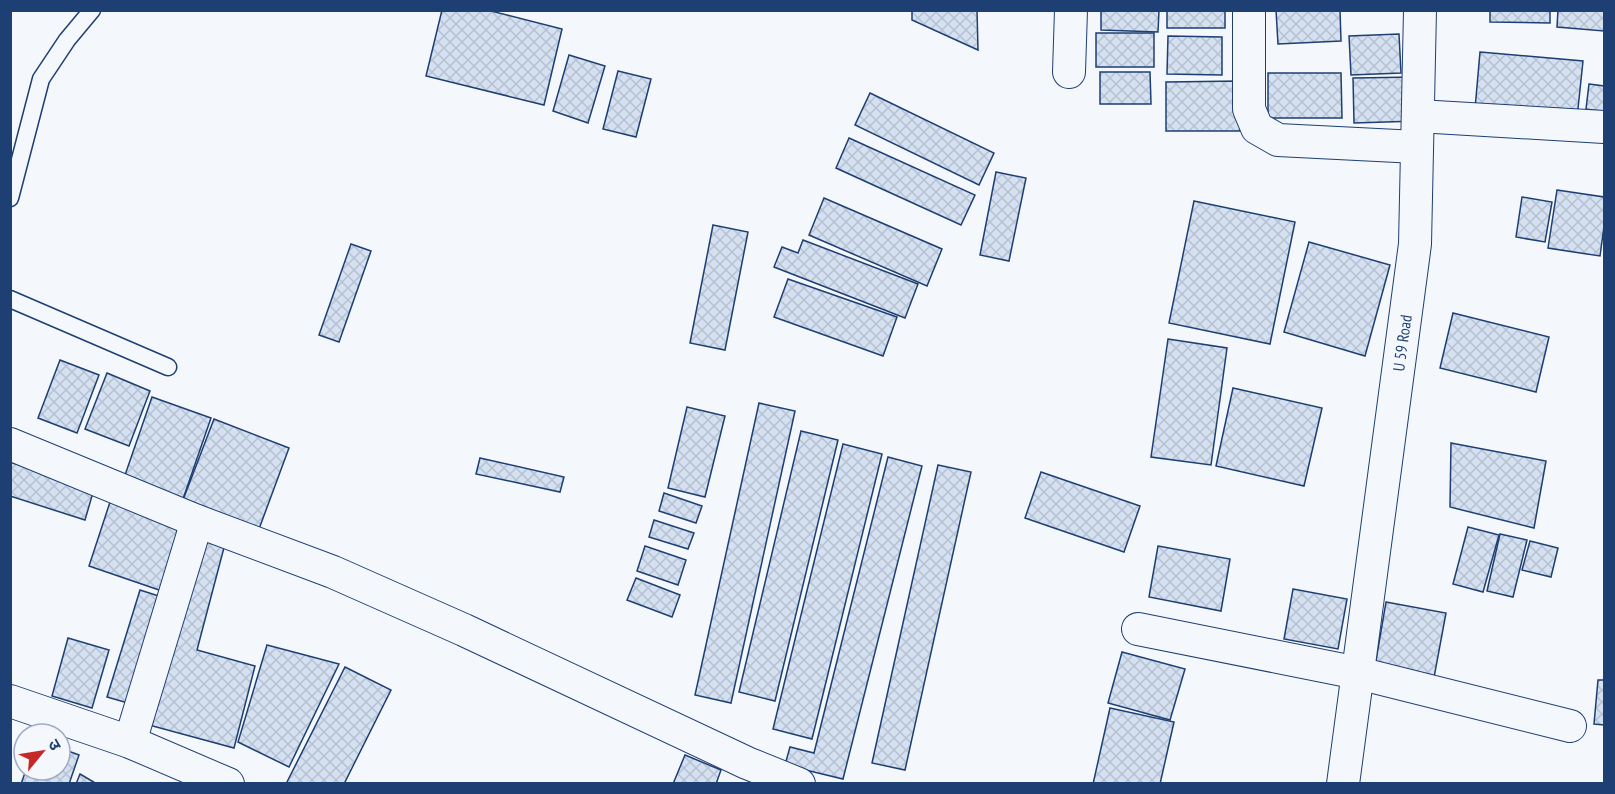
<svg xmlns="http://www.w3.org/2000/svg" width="1615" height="794" font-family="'PT Sans Narrow','Noto Sans Devanagari',sans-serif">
<defs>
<pattern id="building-cross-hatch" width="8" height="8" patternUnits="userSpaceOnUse" patternTransform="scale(1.5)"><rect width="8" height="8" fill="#d5e0f0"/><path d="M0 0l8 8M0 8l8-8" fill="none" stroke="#b6c1d1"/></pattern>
</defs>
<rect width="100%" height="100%" fill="#f4f7fb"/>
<g fill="url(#building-cross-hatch)" stroke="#1d3f73" stroke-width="1.5">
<polygon points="442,10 487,10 562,29 544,105 426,76"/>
<polygon points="912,10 977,10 978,50 912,20"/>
<polygon points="1101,10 1159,10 1158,32 1101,30"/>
<rect x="1167" y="10" width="58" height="18"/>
<polygon points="1276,10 1340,10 1341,41 1278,44"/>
<polygon points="1490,10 1550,10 1550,23 1490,22"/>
<polygon points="1558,10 1604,10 1604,31 1557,27"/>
<rect x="1096" y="33" width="58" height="34"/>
<polygon points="1399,34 1401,73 1351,75 1349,36"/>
<polygon points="1168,36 1222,37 1222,75 1167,74"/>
<polygon points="1480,52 1583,61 1577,118 1475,109"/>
<polygon points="569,55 605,66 588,123 553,111"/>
<polygon points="618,71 651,79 636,137 603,129"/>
<polygon points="1100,72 1150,72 1151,104 1100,104"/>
<polygon points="1268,73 1341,73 1342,118 1268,118"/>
<polygon points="1416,77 1417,121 1354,123 1353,78"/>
<polygon points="1240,81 1240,131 1166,131 1166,82"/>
<polygon points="1589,84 1604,86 1604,112 1586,109"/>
<polygon points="870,93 994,153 979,185 855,125"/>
<polygon points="849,138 975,195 961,225 836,168"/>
<polygon points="996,172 1026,178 1009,261 980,255"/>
<polygon points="1557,190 1604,197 1604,226 1600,256 1548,248"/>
<polygon points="1522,197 1552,202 1545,242 1516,237"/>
<polygon points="824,198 942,249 927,286 809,235"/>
<polygon points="1194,201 1295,222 1270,344 1169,323"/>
<polygon points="713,225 748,232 725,350 690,343"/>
<polygon points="803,240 918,284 905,318 774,267 782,247 798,253"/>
<polygon points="1309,242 1390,265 1365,356 1284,332"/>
<polygon points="351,244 371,251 339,342 319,335"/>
<polygon points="788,279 897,317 883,356 774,317"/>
<polygon points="1453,313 1549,337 1536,392 1440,368"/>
<polygon points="1168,339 1227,348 1211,465 1151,457"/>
<polygon points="60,360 99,375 77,433 38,418"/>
<polygon points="107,373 150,391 129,446 85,429"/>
<polygon points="1233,388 1322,408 1304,486 1216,466"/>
<polygon points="152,397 211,418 183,499 124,478"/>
<polygon points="759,403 795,411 731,703 695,695"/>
<polygon points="687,407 725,416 705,497 668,488"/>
<polygon points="214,419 289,448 259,529 183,500"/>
<polygon points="801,431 838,440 775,701 739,692"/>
<polygon points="1451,443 1546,461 1534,528 1450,507"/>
<polygon points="843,444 882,454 812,739 773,729"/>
<polygon points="888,457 922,466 843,779 785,765 790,747 814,753"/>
<polygon points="480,458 564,477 560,492 476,474"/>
<polygon points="10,462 94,489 85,520 10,496"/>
<polygon points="938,465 971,472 905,770 872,763"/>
<polygon points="1041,472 1140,506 1124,552 1025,518"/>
<polygon points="664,493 702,506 696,523 659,511"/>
<polygon points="112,496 186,522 162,591 89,566"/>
<polygon points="654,520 694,533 688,549 649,537"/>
<polygon points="1468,527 1499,535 1483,592 1453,584"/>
<polygon points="200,533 226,540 197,650 255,666 234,748 149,725"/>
<polygon points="1500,534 1527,540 1513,597 1487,591"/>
<polygon points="1530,541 1558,548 1551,577 1522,570"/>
<polygon points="645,546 686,560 678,585 637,571"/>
<polygon points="1158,546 1230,559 1221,611 1149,597"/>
<polygon points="636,578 680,595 672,617 627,600"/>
<polygon points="1293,589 1347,599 1338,649 1284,639"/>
<polygon points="140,590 168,599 135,705 107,697"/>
<polygon points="1386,602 1446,613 1433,683 1374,672"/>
<polygon points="68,638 109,650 92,708 52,696"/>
<polygon points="267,645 339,664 289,767 238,742"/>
<polygon points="1122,652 1185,669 1170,720 1108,703"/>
<polygon points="345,667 391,690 344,784 290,784 287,782"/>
<polygon points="1598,680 1604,680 1604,725 1594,724"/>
<polygon points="1110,708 1174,722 1160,784 1093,784"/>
<polygon points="60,748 79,755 69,784 21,784 26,770 60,770"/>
<polygon points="685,755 721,770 716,784 673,784"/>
<polygon points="80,774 97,784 76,784"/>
</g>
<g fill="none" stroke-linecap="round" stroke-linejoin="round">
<defs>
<g id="service">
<polyline points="10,198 41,79 67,40 92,10"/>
<polyline points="10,299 168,367"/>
</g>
<g id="minor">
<polyline points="1249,10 1249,109 1257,128 1278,140 1417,147"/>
<polyline points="1069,72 1071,10"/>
<polyline points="1418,116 1604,127"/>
<polyline points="10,444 197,521 333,572 464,630 747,763 799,784"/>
<polyline points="1138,629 1358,673 1570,726"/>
<polyline points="10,701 130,742 228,784"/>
<polyline points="130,742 197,521"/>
<polyline points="1343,784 1415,244 1420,10"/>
</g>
</defs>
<use href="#service" stroke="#1d3f73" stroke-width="19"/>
<use href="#minor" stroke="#1d3f73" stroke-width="34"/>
<use href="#service" stroke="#f4f7fb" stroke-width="16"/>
<use href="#minor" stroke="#f4f7fb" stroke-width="32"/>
</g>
<g text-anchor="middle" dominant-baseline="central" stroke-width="4.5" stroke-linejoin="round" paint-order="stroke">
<g font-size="16" fill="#1d3f73" stroke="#f4f7fb">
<text transform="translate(1402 343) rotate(-82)">U 59 Road</text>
</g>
</g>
<rect width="1615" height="794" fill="none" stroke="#1d3f73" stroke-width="24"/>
<g transform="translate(42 752) rotate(60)"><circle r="28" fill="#f4f7fb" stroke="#9eadc5" stroke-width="1.5"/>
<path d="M0-4.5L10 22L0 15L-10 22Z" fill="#c62828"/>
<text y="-9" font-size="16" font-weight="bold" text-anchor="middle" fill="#1d3f73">उ</text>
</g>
</svg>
